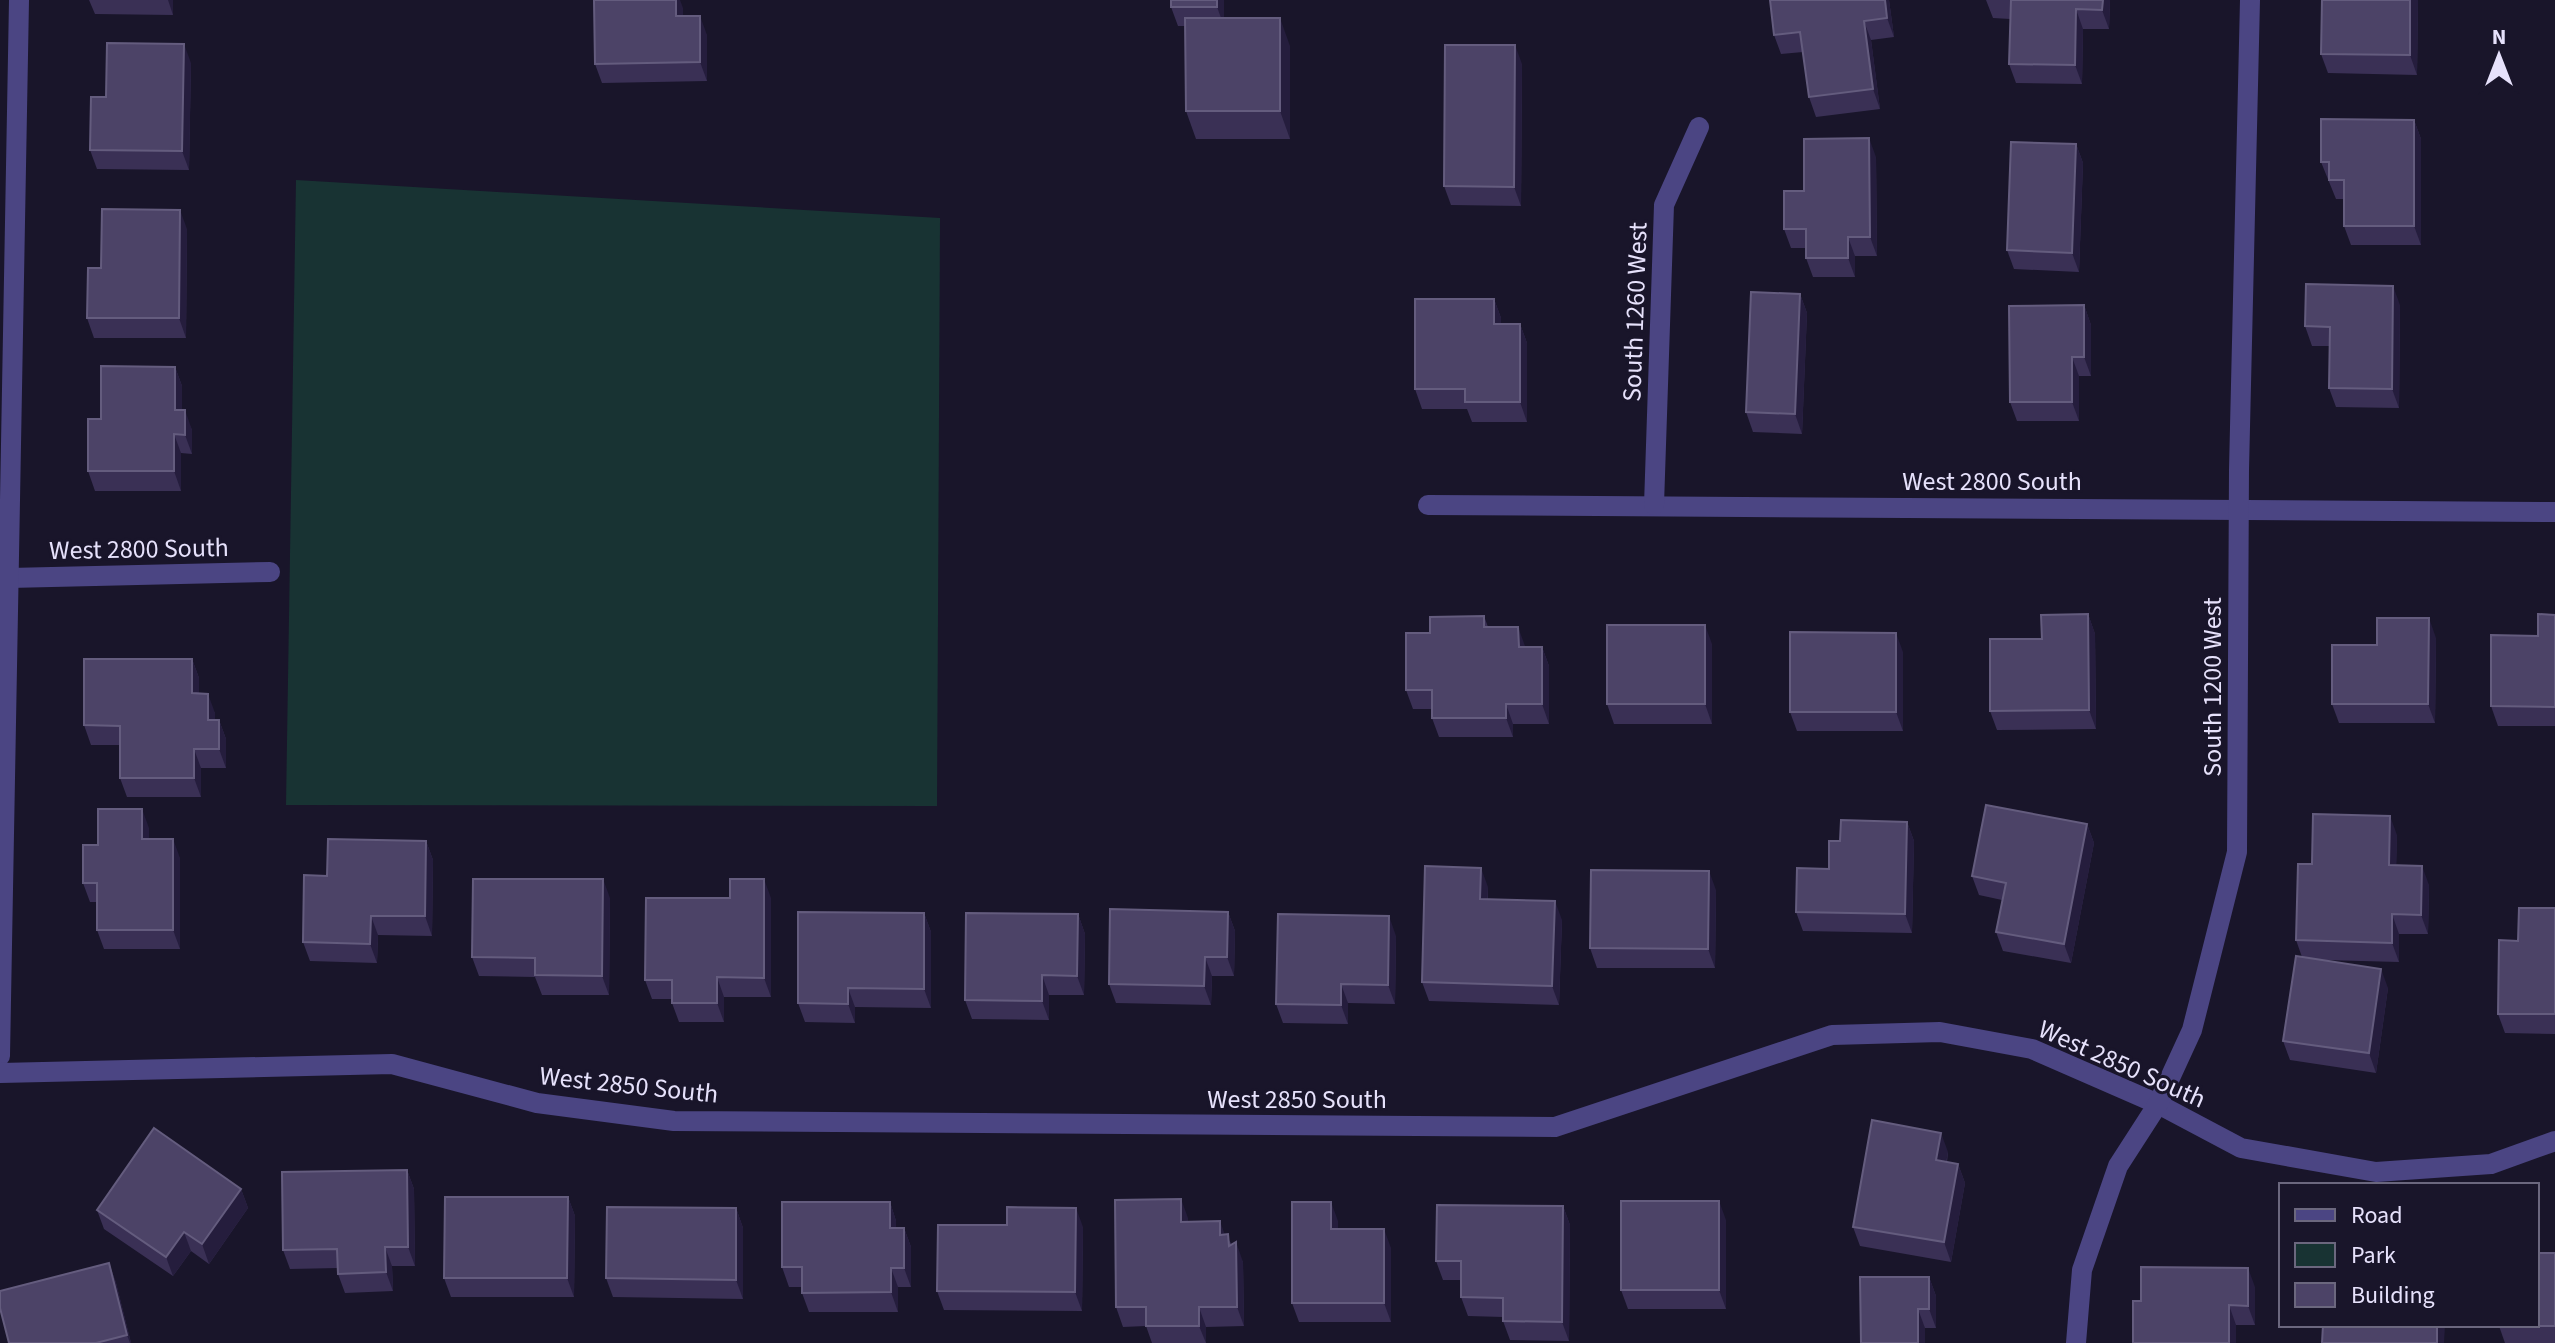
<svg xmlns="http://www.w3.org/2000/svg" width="2555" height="1343" font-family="'Source Sans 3',sans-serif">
<rect width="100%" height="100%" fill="#19152a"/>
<polygon fill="#183333" points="296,180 940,218 937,806 286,805"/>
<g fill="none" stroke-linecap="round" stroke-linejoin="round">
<g stroke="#4b4583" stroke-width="20">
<polyline points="1428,505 2555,512"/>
<polyline points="1654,505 1664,205 1699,127"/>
<polyline points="9,578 270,572"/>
<polyline points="0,1056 19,0"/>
<polyline points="0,1073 392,1064 537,1103 674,1121 1555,1127 1832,1035 1940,1032 2032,1049 2158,1104 2241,1148 2376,1172 2491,1164 2555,1141"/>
<polyline points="2076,1343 2082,1270 2118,1166 2158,1104 2192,1030 2237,852 2239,470 2250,0"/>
</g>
</g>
<g fill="#3a3055">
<polygon points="89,0 173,0 173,15 95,14"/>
<polygon points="1224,0 1224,18 1290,46 1290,139 1196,139 1186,111 1185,26 1178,26 1171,7"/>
<polygon points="1889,0 1894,37 1871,40 1880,109 1816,117 1809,97 1803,52 1781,54 1774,35"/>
<polygon points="1986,0 2110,0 2109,29 2083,29 2082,84 2016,83 2009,64 2010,19 1993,18"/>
<polygon points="2418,0 2417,75 2328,73 2321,54"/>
<polygon points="683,8 683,16 707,35 707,81 602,83 595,64"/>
<polygon points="191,63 189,170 97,169 90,150 106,97"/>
<polygon points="1522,64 1521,206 1451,205 1444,186"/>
<polygon points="2414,120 2421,139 2421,245 2351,245 2344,226 2344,199 2336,199 2321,162"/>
<polygon points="2076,144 2083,163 2079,272 2014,269 2007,250"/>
<polygon points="1876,157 1877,256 1855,256 1855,277 1813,277 1806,258 1806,248 1791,248 1784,229 1804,191"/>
<polygon points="187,229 186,338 94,338 87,318 101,268"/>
<polygon points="1800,294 1807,313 1802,434 1753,432 1746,412"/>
<polygon points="1494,299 1501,318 1501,324 1520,324 1527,343 1527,422 1472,422 1467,409 1422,409 1415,389"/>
<polygon points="2084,305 2091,325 2091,376 2079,376 2079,421 2017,421 2010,402"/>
<polygon points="2400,305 2399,408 2336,407 2329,388 2330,346 2312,346 2305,326"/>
<polygon points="175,367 182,386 182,410 192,430 192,454 181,453 181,491 95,491 88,471 101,419"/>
<polygon points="2088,614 2095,634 2096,729 1997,730 1990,711 2042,639"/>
<polygon points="2555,615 2555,726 2498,726 2491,706 2538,636"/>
<polygon points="1484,616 1488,627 1525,647 1542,647 1549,666 1549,724 1513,724 1513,737 1439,737 1432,718 1432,709 1413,709 1406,690 1430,633"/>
<polygon points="2436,638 2435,723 2339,723 2332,704 2377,645"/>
<polygon points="1712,644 1712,724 1614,724 1607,704"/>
<polygon points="1903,652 1903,731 1797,731 1790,712"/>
<polygon points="192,659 199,678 199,693 215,713 215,720 219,720 226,739 226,768 201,768 201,797 127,797 120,778 120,745 91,745 84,725"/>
<polygon points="1907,822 1914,841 1912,933 1803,931 1796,912 1829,869 1840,841"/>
<polygon points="2087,824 2094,843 2071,963 2003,951 1996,932 2002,900 1979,895 1972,876"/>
<polygon points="149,828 149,839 180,858 180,949 104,949 97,930 97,902 90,902 83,883 98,845"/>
<polygon points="2397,835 2396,865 2429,885 2428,934 2399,934 2399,962 2324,960 2388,988 2376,1073 2290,1060 2283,1041 2302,957 2296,940 2312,864"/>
<polygon points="426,841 433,860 432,936 378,935 377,963 310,961 303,942 327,876"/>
<polygon points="1488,887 1488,899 1562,920 1559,1005 1429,1001 1422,982"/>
<polygon points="1716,890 1715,968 1597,968 1590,948"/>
<polygon points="610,898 609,995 542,995 535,977 479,976 472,957"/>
<polygon points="771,898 771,997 724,997 724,1022 679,1022 672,1003 672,999 652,999 645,980"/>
<polygon points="2555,908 2555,1034 2505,1033 2498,1014 2518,941"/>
<polygon points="1228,912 1235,931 1234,976 1212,976 1211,1005 1116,1003 1109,984"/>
<polygon points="924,913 931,932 931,1008 855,1007 855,1023 805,1022 798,1003"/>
<polygon points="1078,914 1085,934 1084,995 1049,995 1049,1020 972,1019 965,1000"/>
<polygon points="1396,936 1395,1004 1348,1003 1348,1024 1283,1023 1276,1004"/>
<polygon points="1948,1152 1947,1162 1958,1164 1965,1183 1951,1262 1860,1246 1853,1227"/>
<polygon points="407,1170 414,1189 415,1266 392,1266 393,1291 345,1293 338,1274 338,1268 290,1269 283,1250"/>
<polygon points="241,1189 248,1208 209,1264 191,1251 173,1276 104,1229 97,1210"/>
<polygon points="568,1197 575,1216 574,1297 451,1297 444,1278"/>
<polygon points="890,1202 896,1221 896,1228 904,1228 911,1247 911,1287 898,1287 898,1312 809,1312 802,1293 802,1287 789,1287 782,1267"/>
<polygon points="1563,1206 1570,1225 1569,1341 1510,1340 1503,1321 1503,1317 1468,1316 1461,1297 1461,1280 1443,1280 1436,1261"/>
<polygon points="736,1208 743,1228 743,1299 613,1297 606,1278"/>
<polygon points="1188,1218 1188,1222 1225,1234 1243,1262 1244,1326 1206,1327 1206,1343 1152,1343 1146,1326 1123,1327 1116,1307"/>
<polygon points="1726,1220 1726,1309 1628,1309 1621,1290"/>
<polygon points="1338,1221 1338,1229 1391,1248 1391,1322 1299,1322 1292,1303"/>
<polygon points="1083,1227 1082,1311 944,1310 937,1291"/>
<polygon points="2555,1253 2555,1343 2505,1343 2499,1326"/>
<polygon points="109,1263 116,1283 131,1343 9,1343"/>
<polygon points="1929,1277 1936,1296 1936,1328 1925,1328 1925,1343 1861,1343"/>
<polygon points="2255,1287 2255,1325 2236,1325 2141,1301"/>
</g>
<g fill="#251d3d">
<polygon points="168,0 173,0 173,15"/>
<polygon points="676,0 680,0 683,8 683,35 676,16"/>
<polygon points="1217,0 1224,0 1224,26 1217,7"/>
<polygon points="1885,0 1889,0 1894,37 1887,18"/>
<polygon points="2103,0 2110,0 2109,29 2102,10"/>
<polygon points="2410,0 2418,0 2417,75 2410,55"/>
<polygon points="2076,9 2083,29 2082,84 2075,65"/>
<polygon points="700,16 707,35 707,81 700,62"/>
<polygon points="1280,18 1290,46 1290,139 1280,111"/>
<polygon points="1864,21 1871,40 1880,109 1873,89"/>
<polygon points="184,44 191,63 189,170 182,151"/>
<polygon points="1515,45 1522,64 1521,206 1514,187"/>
<polygon points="2414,120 2421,139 2421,245 2414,226"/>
<polygon points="1869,138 1876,157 1877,256 1870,237"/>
<polygon points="2076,144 2083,163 2079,272 2072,253"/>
<polygon points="180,210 187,229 186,338 179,318"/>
<polygon points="1848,237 1855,256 1855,277 1848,258"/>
<polygon points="2393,286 2400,305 2399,408 2392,389"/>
<polygon points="1800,294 1807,313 1802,434 1795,414"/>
<polygon points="1494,299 1501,318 1501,343 1494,324"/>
<polygon points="2084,305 2091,325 2091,376 2084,357"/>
<polygon points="1520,324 1527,343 1527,422 1520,402"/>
<polygon points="2072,357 2079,376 2079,421 2072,402"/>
<polygon points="175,367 182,386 182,430 175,410"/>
<polygon points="185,410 192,430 192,454 185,435"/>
<polygon points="174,434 181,453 181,491 174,471"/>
<polygon points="2088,614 2095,634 2096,729 2089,710"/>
<polygon points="2429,618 2436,638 2435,723 2428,704"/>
<polygon points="1705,625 1712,644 1712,724 1705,704"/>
<polygon points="1518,627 1525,646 1526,666 1519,647"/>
<polygon points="1896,633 1903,652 1903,731 1896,712"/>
<polygon points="1542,647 1549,666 1549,724 1542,704"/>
<polygon points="192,659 199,678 199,712 192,693"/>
<polygon points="208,694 215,713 215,739 208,720"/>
<polygon points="1506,704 1513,724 1513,737 1506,718"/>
<polygon points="219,720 226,739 226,768 219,749"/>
<polygon points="194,749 201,768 201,797 194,778"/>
<polygon points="142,809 149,828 149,858 142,839"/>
<polygon points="2390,816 2397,835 2396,884 2389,865"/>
<polygon points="1907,822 1914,841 1912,933 1905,914"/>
<polygon points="2087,824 2094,843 2071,963 2064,944"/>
<polygon points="173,839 180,858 180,949 173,930"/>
<polygon points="426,841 433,860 432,936 425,916"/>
<polygon points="2422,866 2429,885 2428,934 2421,915"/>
<polygon points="1481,868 1488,887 1487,918 1480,899"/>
<polygon points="1709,871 1716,890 1715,968 1708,949"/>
<polygon points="603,879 610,898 609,995 602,976"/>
<polygon points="764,879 771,898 771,997 764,978"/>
<polygon points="1555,901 1562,920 1559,1005 1552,986"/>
<polygon points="1228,912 1235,931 1234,976 1227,957"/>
<polygon points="924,913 931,932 931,1008 924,989"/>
<polygon points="1078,914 1085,934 1084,995 1077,976"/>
<polygon points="2392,914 2399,934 2399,962 2392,943"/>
<polygon points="371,916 378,935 377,963 370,944"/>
<polygon points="1389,916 1396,936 1395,1004 1388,985"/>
<polygon points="1205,957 1212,976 1211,1005 1204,986"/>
<polygon points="2381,969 2388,988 2376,1073 2369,1053"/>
<polygon points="1042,975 1049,995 1049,1020 1042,1001"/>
<polygon points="717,977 724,997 724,1022 717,1003"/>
<polygon points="1341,984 1348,1003 1348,1024 1341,1005"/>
<polygon points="848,988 855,1007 855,1023 848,1004"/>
<polygon points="1941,1133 1948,1152 1943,1180 1936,1160"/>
<polygon points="1958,1164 1965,1183 1951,1262 1944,1242"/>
<polygon points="407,1170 414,1189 415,1266 408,1247"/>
<polygon points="241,1189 248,1208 209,1264 202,1244"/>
<polygon points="568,1197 575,1216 574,1297 567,1278"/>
<polygon points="1181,1199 1188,1218 1188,1241 1181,1222"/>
<polygon points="1719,1201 1726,1220 1726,1309 1719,1290"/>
<polygon points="890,1202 896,1221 896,1247 890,1228"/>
<polygon points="1331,1202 1338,1221 1338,1248 1331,1229"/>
<polygon points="1563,1206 1570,1225 1569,1341 1562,1322"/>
<polygon points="736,1208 743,1228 743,1299 736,1280"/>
<polygon points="1076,1208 1083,1227 1082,1311 1075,1292"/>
<polygon points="1220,1221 1227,1241 1220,1235"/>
<polygon points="904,1228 911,1247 911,1287 904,1268"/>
<polygon points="1384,1229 1391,1248 1391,1322 1384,1303"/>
<polygon points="184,1232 191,1251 173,1276 166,1257"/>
<polygon points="1236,1242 1243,1262 1244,1326 1237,1307"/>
<polygon points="385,1247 392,1266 393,1291 386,1272"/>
<polygon points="109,1263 116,1283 131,1343 130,1343 127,1335"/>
<polygon points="891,1268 898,1287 898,1312 891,1292"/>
<polygon points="2248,1268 2255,1287 2255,1325 2248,1306"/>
<polygon points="1929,1277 1936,1296 1936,1328 1929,1309"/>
<polygon points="2229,1305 2236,1325 2236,1343 2229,1343"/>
<polygon points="1199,1307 1206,1327 1206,1343 1199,1326"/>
<polygon points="1918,1309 1925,1328 1925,1343 1918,1343"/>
<polygon points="2437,1325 2445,1325 2444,1343 2437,1343"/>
</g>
<g fill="#4c4367" stroke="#645c7e" stroke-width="2">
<polygon points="594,0 676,0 676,16 700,16 700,62 595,64"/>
<rect x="1171" y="0" width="46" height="7"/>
<polygon points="1770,0 1885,0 1887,18 1864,21 1873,89 1809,97 1800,32 1774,35"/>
<polygon points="2011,0 2103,0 2102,10 2076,9 2075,65 2009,64"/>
<polygon points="2322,0 2410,0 2410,55 2321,54"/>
<polygon points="1185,18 1280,18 1280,111 1186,111"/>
<polygon points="107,43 184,44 182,151 90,150 91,97 106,97"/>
<polygon points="1445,45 1515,45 1514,187 1444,186"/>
<polygon points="2321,119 2414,120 2414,226 2344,226 2344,180 2329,180 2329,162 2321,162"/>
<polygon points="1869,138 1870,237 1848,237 1848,258 1806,258 1806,229 1784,229 1784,191 1804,191 1804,139"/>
<polygon points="2011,142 2076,144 2072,253 2007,250"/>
<polygon points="102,209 180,210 179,318 87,318 88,268 101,268"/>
<polygon points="2306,284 2393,286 2392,389 2329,388 2330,327 2305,326"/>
<polygon points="1751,292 1800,294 1795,414 1746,412"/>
<polygon points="1415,299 1494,299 1494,324 1520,324 1520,402 1465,402 1465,389 1415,389"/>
<polygon points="2084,305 2084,357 2072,357 2072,402 2010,402 2009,306"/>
<polygon points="101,366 175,367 175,410 185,410 185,435 174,434 174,471 88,471 88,419 101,419"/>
<polygon points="2088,614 2089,710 1990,711 1990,639 2042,639 2041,615"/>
<polygon points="2538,614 2555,615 2555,707 2491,706 2491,635 2538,636"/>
<polygon points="1484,616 1484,627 1518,627 1519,647 1542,647 1542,704 1506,704 1506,718 1432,718 1432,690 1406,690 1406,633 1430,633 1430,617"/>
<polygon points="2377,618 2429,618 2428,704 2332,704 2332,645 2377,645"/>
<rect x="1607" y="625" width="98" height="79"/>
<polygon points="1790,632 1896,633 1896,712 1790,712"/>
<polygon points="84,659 192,659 192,693 208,694 208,720 219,720 219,749 194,749 194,778 120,778 120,726 84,725"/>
<polygon points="1986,805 2087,824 2064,944 1996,932 2006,883 1972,876"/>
<polygon points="98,809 142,809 142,839 173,839 173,930 97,930 97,883 83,883 83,845 98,845"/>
<polygon points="2313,814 2390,816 2389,865 2422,866 2421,915 2392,914 2392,943 2296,940 2298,864 2312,864"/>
<polygon points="1841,820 1907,822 1905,914 1796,912 1797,868 1829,869 1829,841 1840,841"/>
<polygon points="328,839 426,841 425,916 371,916 370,944 303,942 304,875 327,876"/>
<polygon points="1425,866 1481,868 1480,899 1555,901 1552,986 1422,982"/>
<polygon points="1591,870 1709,871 1708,949 1590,948"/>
<polygon points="473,879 603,879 602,976 535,975 535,958 472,957"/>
<polygon points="730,879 764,879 764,978 717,977 717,1003 672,1003 672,980 645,980 646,898 730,898"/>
<polygon points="2519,908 2555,908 2555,1014 2498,1014 2499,940 2518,941"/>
<polygon points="1110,909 1228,912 1227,957 1205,957 1204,986 1109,984"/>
<polygon points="798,912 924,913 924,989 848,988 848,1004 798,1003"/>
<polygon points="966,913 1078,914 1077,976 1042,975 1042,1001 965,1000"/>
<polygon points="1278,914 1389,916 1388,985 1341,984 1341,1005 1276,1004"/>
<polygon points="2296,956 2381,969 2369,1053 2283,1041"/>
<polygon points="1872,1120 1941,1133 1936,1160 1958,1164 1944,1242 1853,1227"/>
<polygon points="154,1128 241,1189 202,1244 184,1232 166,1257 97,1210"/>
<polygon points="407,1170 408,1247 385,1247 386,1272 338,1274 337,1249 283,1250 282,1172"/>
<polygon points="445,1197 568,1197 567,1278 444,1278"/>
<polygon points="1181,1199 1181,1222 1220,1221 1220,1235 1228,1234 1229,1246 1236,1242 1237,1307 1199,1307 1199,1326 1146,1326 1146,1307 1116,1307 1115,1200"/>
<rect x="1621" y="1201" width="98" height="89"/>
<polygon points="782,1202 890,1202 890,1228 904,1228 904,1268 891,1268 891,1292 802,1293 802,1267 782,1267"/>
<polygon points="1292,1202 1331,1202 1331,1229 1384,1229 1384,1303 1292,1303"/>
<polygon points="1437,1205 1563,1206 1562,1322 1503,1321 1503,1298 1461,1297 1461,1261 1436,1261"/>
<polygon points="607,1207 736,1208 736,1280 606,1278"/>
<polygon points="1007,1207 1076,1208 1075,1292 937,1291 938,1225 1007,1225"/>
<polygon points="2537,1253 2555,1253 2555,1326 2499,1326 2499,1325 2537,1325"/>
<polygon points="109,1263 127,1335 96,1343 9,1343 0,1308 0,1291"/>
<polygon points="2141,1267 2248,1268 2248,1306 2229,1305 2229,1343 2133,1343 2133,1301 2141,1301"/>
<polygon points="1860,1277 1929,1277 1929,1309 1918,1309 1918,1343 1861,1343"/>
<polygon points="2323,1325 2437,1325 2437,1343 2322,1343"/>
</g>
<g text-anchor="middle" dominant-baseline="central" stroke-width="6" stroke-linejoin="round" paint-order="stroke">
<g font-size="26" fill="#e6e1fb" stroke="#19152a">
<text transform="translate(1635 312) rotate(-88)">South 1260 West</text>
<text x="1992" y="481">West 2800 South</text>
<text transform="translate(139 549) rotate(-1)">West 2800 South</text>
<text transform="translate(2212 687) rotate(-90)">South 1200 West</text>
<text transform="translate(2122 1064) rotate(24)">West 2850 South</text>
<text transform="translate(629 1085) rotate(6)">West 2850 South</text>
<text x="1297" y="1099">West 2850 South</text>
</g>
</g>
<rect x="2279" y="1183" width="260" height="144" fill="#19152a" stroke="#6b677e" stroke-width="2"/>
<rect x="2295" y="1209" width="40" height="12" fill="#4b4583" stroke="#6b677e" stroke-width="2"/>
<text x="2351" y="1223" font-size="24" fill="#e6e1fb">Road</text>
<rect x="2295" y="1243" width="40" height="24" fill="#183333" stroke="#6b677e" stroke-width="2"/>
<text x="2351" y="1263" font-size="24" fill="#e6e1fb">Park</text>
<rect x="2295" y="1283" width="40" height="24" fill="#4c4367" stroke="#6b677e" stroke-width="2"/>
<text x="2351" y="1303" font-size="24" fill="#e6e1fb">Building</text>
<g transform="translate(2499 56)" stroke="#19152a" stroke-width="6" paint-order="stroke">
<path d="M0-6L14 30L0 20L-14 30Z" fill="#e6e1fb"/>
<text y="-12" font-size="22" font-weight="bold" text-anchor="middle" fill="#e6e1fb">N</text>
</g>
</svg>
